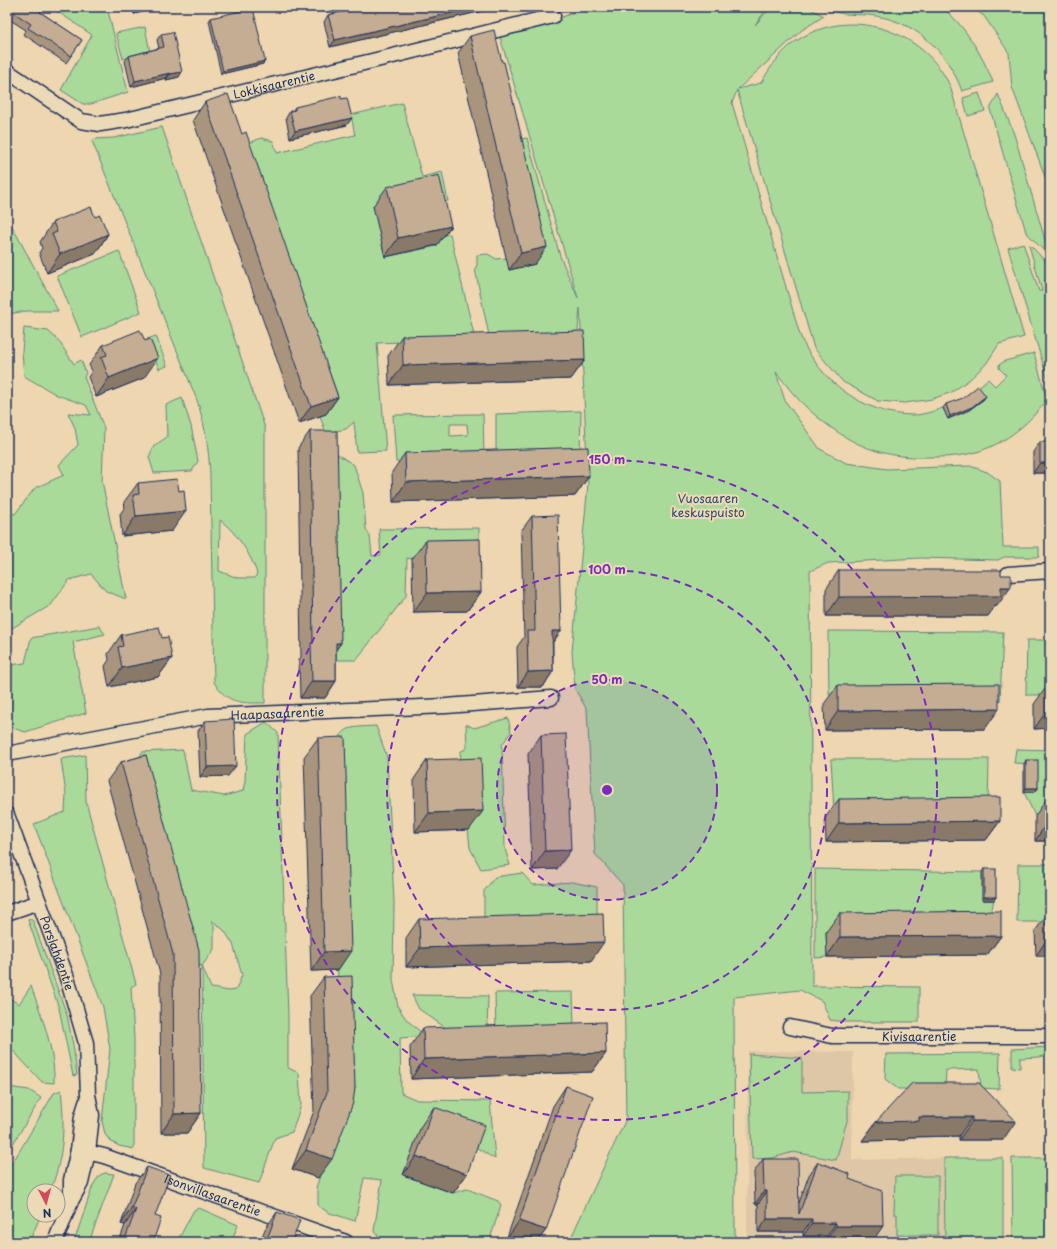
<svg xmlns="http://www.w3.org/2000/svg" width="1057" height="1249" font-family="'Playpen Sans',sans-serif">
<rect width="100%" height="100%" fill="#edd6b0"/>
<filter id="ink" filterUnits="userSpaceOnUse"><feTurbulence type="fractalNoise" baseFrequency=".025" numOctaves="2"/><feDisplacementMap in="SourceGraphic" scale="8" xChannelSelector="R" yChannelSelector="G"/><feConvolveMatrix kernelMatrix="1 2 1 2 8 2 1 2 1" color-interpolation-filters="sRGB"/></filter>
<g filter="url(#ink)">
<polygon fill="#ddc7a6" points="748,1051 853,1052 852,1160 944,1158 945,1242 747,1241"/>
<g fill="#aada9a" stroke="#62847c" fill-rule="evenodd">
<polygon points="51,7 107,7 128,92 91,104 83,104 61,90 92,35"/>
<path d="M588 7H768L755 25 771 7H807L824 16 802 30 738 89 761 83C771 66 783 48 801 38 854 6 925 32 950 86L1024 337 999 344 986 364 970 379 952 392 932 399 905 403 878 401 843 382 814 348 737 90 732 103 800 335C818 380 864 415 913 415 923 415 934 411 943 408L948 419 976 389 988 379 995 386 1006 375 999 368V365L1005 361 1034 353 1047 400C1028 425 1000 448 968 454 955 457 942 457 929 457 899 458 873 453 847 438 827 426 806 409 791 391 786 385 781 378 776 372L785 401 820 449 846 463 887 469 970 466 987 472 1000 481 1003 547H1039V557H1004L998 560 920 558 828 563 810 571 812 986 919 987V1022H845L830 1020 822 1001 800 990 734 997 735 1242H569L626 1119 623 885 595 854 587 710 575 689 572 652 588 484 580 308 577 339 490 340 475 269 477 265V255L488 254 496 259 507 258 510 270 507 141 527 138 560 256 578 298 500 37 526 31Z"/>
<path d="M824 7H942C966 27 981 53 993 82L962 91C947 50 914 19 868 15 853 14 838 16 824 7Z"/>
<polygon points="971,7 1050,7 1050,190 1012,87 1009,53 984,16"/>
<polygon points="145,27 150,52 123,59 116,33"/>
<polygon points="979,93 985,111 968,116 963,98"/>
<polygon points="998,94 1014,134 1050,257 1026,232 990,109"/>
<polygon points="402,103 422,177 442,172 448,201 428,205 373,206 385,257 437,246 435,236 450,234 475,339 377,343 386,451 357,452 354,422 346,429 326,433 320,416 326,414 234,150 261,138 273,141 277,153 355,135 351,115"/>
<path d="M162 127 265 428V703C241 703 227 704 214 682L210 475C209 449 205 425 197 400L92 141 95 139 114 138ZM220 520C237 533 250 553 257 573L255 578H238L219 571Z"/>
<polygon points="7,217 58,311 27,311 7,314"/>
<polygon points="1023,243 1039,291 1042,291 1029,245 1030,245 1050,266 1049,384 1008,248"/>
<polygon points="119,251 141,312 82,337 57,276"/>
<polygon points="24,328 48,331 58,340 74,364 81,360 86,373 84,377 104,428 102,481 126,599 106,591 91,574 69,580 51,605 7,631 7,513 15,514 35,488 64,475 59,465 78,445 75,428 68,413 91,415 86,405 57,395 24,376 22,352"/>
<polygon points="156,336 167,366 159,369 147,339"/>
<polygon points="182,398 191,426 198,461 192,471 154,473 149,457 154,446 167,437 166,405"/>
<polygon points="581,411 580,454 496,455 496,414"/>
<path d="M483 414 484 457 396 462 393 415ZM467 424 468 435 450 436V424Z"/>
<polygon points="337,454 354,465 363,493 366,529 370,536 372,556 381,555 379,529 479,528 479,570 407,558 406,596 356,660 329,660"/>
<polygon points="99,626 105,634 73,642 86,713 25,732 7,726 7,668 11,665 25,663 31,638"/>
<polygon points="828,631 1003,632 1000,701 829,695"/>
<polygon points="1027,640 1050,640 1050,695 1026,695"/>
<polygon points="508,718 511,732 502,745 505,849 510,865 481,869 470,848 460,752 467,748 466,724 474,728"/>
<path d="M266 722 278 733 288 1016V1068L299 1073 301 1105 292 1132 275 1138 259 1183 204 1168 202 966 190 962 134 770 142 752 183 750 191 790 224 796 243 791 245 781 247 734ZM211 920 224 930 233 944 242 975 236 990 229 991 211 988 202 966 214 949V926Z"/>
<path d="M376 726 387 757 394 902 393 980 398 1007 406 1019 425 1036 400 1038 401 1093 417 1100 490 1101 495 1159 471 1144 453 1193 467 1189 498 1201 501 1205 489 1242H393L380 1238 374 1231 382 1180 364 1178 355 1221 330 1213 318 1206V1190L316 1188 342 1108 331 756C344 725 344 728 376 726Z"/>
<polygon points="1016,749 1050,750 1050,816 1035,816 1024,792 1035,792 1035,764 1014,763"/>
<polygon points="85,755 86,802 136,984 131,987 134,1038 134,1149 119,1146 110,1141 105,1134 102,1121 110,1049 103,1007 34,824 65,812 66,794 61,759"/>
<polygon points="831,759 989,759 988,809 834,811"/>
<polygon points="1018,864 1050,864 1050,922 1017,922"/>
<polygon points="815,869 982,872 994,900 987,930 826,932 827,957 815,958"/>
<polygon points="522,873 533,885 572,882 597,887 597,922 484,924 484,891 495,877"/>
<polygon points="30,919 33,921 67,1015 74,1050 77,1075 73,1076 59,1008 28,920"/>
<path d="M31 986C42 1017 55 1050 54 1083L42 1082 7 1044V997L19 1004Z"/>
<polygon points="573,992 574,1029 496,1031 495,993"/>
<polygon points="412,995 488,996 487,1032 453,1033 419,1009"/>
<polygon points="1050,1047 1050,1054 1039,1057 1020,1058 1020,1068 1012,1067 1012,1049"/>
<polygon points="1000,1053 999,1089 981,1088 979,1069 946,1070 945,1089 898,1089 885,1079 886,1054"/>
<polygon points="749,1054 802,1058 802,1092 848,1091 848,1117 836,1160 793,1152 773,1158 752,1159"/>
<polygon points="7,1087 29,1090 41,1098 11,1147 7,1145"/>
<path d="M61 1090C65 1126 64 1157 50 1191H34V1215H41L29 1242H7V1172L54 1093Z"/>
<polygon points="944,1158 1003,1158 1003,1241 945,1242"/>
<polygon points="1012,1158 1050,1158 1050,1242 1013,1242"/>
<polygon points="105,1173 114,1174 89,1242 74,1242 93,1185 100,1175"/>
<polygon points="895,1176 938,1176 938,1235 897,1235 897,1214 894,1214"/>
<polygon points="199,1208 238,1225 231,1242 177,1242 194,1210"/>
</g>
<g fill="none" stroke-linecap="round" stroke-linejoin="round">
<defs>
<g id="minor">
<path id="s1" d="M7 71 81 121 100 124 126 120 397 55 553 16"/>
<polyline points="1008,574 1050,571"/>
<path id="s2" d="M7 754 208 716 446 706 551 698"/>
<path id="s3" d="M7 815 67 978 86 1043 88 1095 92 1115 88 1152 81 1183 71 1201 55 1242"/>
<polyline points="7,913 39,902"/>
<path id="s4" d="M790 1027 832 1036H1050"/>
<path id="s5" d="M78 1150 104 1156 346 1242"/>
<polyline points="71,1200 71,1180 78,1150 82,1116 86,1103"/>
</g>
</defs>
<use href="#minor" stroke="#1b2f5e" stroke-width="17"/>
<use href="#minor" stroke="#ecdab7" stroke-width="14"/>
</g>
<g fill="#a9957e" stroke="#1b2f5e">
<polygon points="7,7 40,12 82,40 66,63 23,34 26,30 7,18"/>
<polygon points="132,7 163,7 134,14"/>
<polygon points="362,7 499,7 330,47 324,22 328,15"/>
<polygon points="211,18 265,61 263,64 221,74 209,21"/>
<polygon points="161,34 179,77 166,80 166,78 131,87 125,61 129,56 159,48 157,40"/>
<polygon points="470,36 535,264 509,270 458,53"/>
<polygon points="205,102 242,134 338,397 326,414 299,423 193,120"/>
<polygon points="295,107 347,125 290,138 286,118 290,111 292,111"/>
<polygon points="387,187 451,226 437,245 385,257 373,206"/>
<polygon points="95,217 108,234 95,254 47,273 39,253 42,248 40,242 53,222"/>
<polygon points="402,336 585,360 571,379 389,385 388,356"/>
<polygon points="103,345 144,378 96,397 88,377 92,371 89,365"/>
<polygon points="984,399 969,410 948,419 943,408 946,404"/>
<polygon points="310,431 341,643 336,649 336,681 325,698 300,698 299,660 301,657 298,448"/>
<polygon points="1040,442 1050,473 1033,473 1033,452"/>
<polygon points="405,453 589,476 575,496 393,502 392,472"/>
<polygon points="138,483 179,491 172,531 122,536 120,514 125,507 124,502"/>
<polygon points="532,516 561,631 553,642 553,671 543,687 518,687 517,647 524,637 521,531"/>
<polygon points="426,540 481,592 467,611 413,612 412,559"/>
<polygon points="839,570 997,606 995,606 988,616 826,616 826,589"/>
<polygon points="121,635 162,638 172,658 158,677 109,687 105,666 109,660 108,654"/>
<polygon points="838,685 985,729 825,730 824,704"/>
<polygon points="1048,685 1050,728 1034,729 1034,704"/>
<polygon points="205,721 228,776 200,777 198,731"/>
<polygon points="541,735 557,869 532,870 528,754"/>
<polygon points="318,738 338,970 311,971 304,757"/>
<polygon points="146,755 201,1113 187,1133 161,1133 160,974 107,781 121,762"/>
<polygon points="427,760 469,830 415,832 414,779"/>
<polygon points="1026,760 1038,788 1035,792 1024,792 1024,764"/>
<polygon points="1048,797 1050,797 1050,841 1035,841 1035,816"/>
<polygon points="839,799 1000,821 986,840 826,842 825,818"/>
<polygon points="984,869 996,897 994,900 982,900 982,872"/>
<polygon points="1049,912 1050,956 1036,956 1035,931"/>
<polygon points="840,913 1001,936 987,955 827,957 826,932"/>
<polygon points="419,919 591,961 406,967 406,938"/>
<polygon points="324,977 355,1088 318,1178 292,1169 314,1111 310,996"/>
<polygon points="423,1028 606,1053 592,1072 411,1079 410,1047"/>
<polygon points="979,1083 1003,1140 959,1140 959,1136 908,1137 906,1140 862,1141 876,1122"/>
<polygon points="566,1086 546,1230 537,1242 510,1242 506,1240 553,1106"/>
<polygon points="434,1107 467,1174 453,1193 403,1175 421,1126"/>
<polygon points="763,1159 799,1203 809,1175 818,1162 849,1179 874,1239 827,1239 827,1236 803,1236 803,1232 758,1232 758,1204 755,1204 754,1172"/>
<polygon points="147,1167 155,1216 153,1242 119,1242 125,1225 121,1224 135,1183"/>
<polygon points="277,1212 292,1242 260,1242 265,1229"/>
</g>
<g fill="#897967" stroke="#1b2f5e">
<polygon points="141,7 163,7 134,14 138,8"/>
<polygon points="476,7 499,7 330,47 335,40"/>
<polygon points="265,61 263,64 221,74 223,71"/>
<polygon points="182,72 179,77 166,80 170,74"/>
<polygon points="170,73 166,78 131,87 135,81"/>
<polygon points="352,118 347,125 290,138 295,131"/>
<polygon points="451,226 437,245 385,257 398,238"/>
<polygon points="108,234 95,254 47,273 60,254"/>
<polygon points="547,247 535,264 509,270 521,253"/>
<polygon points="158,358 144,378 96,397 109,378"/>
<polygon points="585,360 571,379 389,385 403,365"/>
<polygon points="986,396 984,399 969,410 948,419 950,416"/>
<polygon points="338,397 326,414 299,423 311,406"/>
<polygon points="1040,463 1050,463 1050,473 1033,473"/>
<polygon points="589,476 575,496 393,502 406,482"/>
<polygon points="186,511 172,531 122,536 136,516"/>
<polygon points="1001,587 1011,587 997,606 995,606 988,616 826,616 839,597"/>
<polygon points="481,592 467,611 413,612 427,593"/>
<polygon points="552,631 561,631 550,646"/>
<polygon points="336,643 341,643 329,660"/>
<polygon points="172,658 158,677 109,687 122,668"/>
<polygon points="553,671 543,687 518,687 528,672"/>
<polygon points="312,681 336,681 325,698 300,698"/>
<polygon points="999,709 985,729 825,730 838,711"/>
<polygon points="1048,709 1050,709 1050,728 1034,729"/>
<polygon points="236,766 228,776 200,777 207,767"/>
<polygon points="1026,788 1038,788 1035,792 1024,792"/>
<polygon points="483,811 469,830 415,832 429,813"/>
<polygon points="1000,821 986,840 826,842 839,823"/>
<polygon points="1048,821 1050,821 1050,841 1035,841"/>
<polygon points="571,850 557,869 532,870 545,851"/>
<polygon points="984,897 996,897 994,900 982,900"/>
<polygon points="1001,936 987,955 827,957 840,937"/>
<polygon points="1049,936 1050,936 1050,956 1036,956"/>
<polygon points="604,942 591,961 406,967 420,948"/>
<polygon points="351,951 338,970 311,971 324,952"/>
<polygon points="606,1053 592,1072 411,1079 424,1059"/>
<polygon points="201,1113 187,1133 161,1133 174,1114"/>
<polygon points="919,1117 972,1117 959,1136 908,1137 906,1140 862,1141 876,1122"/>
<polygon points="972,1121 1016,1121 1003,1140 959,1140"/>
<polygon points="306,1150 332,1159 318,1178 292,1169"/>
<polygon points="416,1156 467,1174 453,1193 403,1175"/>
<polygon points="764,1191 767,1191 758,1204 755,1204"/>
<polygon points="132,1207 136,1209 125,1225 121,1224"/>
<polygon points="767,1219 812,1219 803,1232 758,1232"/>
<polygon points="519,1221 546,1230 537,1242 510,1242 506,1240"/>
<polygon points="812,1223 836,1223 827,1236 803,1236"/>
<polygon points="836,1226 883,1226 874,1239 827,1239"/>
</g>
<g fill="#c4ad93" stroke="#1b2f5e">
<polygon points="7,7 43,7 40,12 82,40 71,56 28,28 31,24 7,8"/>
<polygon points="362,7 476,7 335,40 328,15"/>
<polygon points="253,8 265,61 223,71 211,18"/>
<polygon points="494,30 502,62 504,62 547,247 521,253 470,36"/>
<polygon points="173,32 182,72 170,74 170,73 135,81 129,56 164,47 161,34"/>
<polygon points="228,94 242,134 246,132 338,397 311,406 205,102"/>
<polygon points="341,96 341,99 347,98 352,118 295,131 290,111 295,110 295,107"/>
<polygon points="7,101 11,104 7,111"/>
<polygon points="439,175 451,226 398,238 387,187"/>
<polygon points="91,207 95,217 100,215 108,234 60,254 52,234 57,232 53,222"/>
<polygon points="140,330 145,341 150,339 158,358 109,378 101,357 107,355 103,345"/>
<polygon points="584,331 585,360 403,365 402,336"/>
<polygon points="978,386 986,396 972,407 950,416 946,404 963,398"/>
<polygon points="310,431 337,431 341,643 336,643 336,681 312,681 311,643 313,643"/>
<rect x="1040" y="442" width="10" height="21"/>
<polygon points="588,447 589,476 406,482 405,453"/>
<polygon points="177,479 179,491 184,490 186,511 136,516 133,495 139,494 138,483"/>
<polygon points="558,515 561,631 552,631 553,671 528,672 527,631 535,631 532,516"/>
<polygon points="480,539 481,592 427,593 426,540"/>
<polygon points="839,570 1001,570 1001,575 1011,575 1011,587 1001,587 1001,596 839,597"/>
<polygon points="159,627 162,638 168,637 172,658 122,668 118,647 123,646 121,635"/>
<polygon points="999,684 999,709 838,711 838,685"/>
<rect x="1048" y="685" width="2" height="24"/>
<polygon points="234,719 236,766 207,767 205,721"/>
<polygon points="566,734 571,850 545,851 541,735"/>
<polygon points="345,737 351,951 324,952 318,738"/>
<polygon points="146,755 199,950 201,1113 174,1114 173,954 121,762"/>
<polygon points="481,758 483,811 429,813 427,760"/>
<rect x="1026" y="760" width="12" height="28"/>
<polygon points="1000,797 1000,821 839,823 839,799"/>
<rect x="1048" y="797" width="2" height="24"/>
<polygon points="7,857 11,859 7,865"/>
<rect x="984" y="869" width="12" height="28"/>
<polygon points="1001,911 1001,936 840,937 840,913"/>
<rect x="1049" y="912" width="1" height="24"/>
<polygon points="603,913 604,942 420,948 419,919"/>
<polygon points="352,976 355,1088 353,1103 332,1159 306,1150 327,1092 324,977"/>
<polygon points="605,1022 606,1053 424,1059 423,1028"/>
<polygon points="912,1083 979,1083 1016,1121 972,1121 972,1117 919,1117 919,1121 876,1122"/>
<polygon points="566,1086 593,1096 546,1230 519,1221"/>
<polygon points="434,1107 485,1125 467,1174 416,1156"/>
<polygon points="763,1159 798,1159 799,1214 818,1162 850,1174 849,1179 882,1191 883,1226 836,1226 836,1223 812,1223 812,1219 767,1219 767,1191 764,1191"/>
<polygon points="147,1167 170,1175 155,1216 161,1218 153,1242 124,1242 136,1209 132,1207"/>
<polygon points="277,1212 300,1220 292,1242 266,1242"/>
</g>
</g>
<circle cx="607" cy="790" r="110" fill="#7b2cbf" fill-opacity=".12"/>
<g fill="none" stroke="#7b2cbf" stroke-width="2" stroke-dasharray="7 5">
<circle cx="607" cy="790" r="110"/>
<circle cx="607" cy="790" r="220"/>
<circle cx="607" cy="790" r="330"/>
</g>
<g text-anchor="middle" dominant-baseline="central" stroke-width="4" stroke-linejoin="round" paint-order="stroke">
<g font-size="12" fill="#1b2f5e" stroke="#ecdab7">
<text stroke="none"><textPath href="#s1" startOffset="287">Lokkisaarentie</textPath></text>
<text stroke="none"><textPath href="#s2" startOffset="274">Haapasaarentie</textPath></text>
<text stroke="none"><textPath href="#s3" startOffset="147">Porslahdentie</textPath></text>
<text stroke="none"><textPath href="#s4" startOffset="130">Kivisaarentie</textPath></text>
<text stroke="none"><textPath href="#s5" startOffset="142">Isonvillasaarentie</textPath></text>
</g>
<g font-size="12" fill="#304967" stroke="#ecdab7">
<text x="708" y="498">Vuosaaren<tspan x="708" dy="14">keskuspuisto</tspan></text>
</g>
</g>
<circle cx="607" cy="790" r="6" fill="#7b2cbf" stroke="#ecdab7" stroke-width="2"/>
<g font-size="12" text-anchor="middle" font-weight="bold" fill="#7b2cbf" stroke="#ecdab7" stroke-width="4" stroke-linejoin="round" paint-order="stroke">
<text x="607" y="464">150 m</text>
<text x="607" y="574">100 m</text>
<text x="607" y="684">50 m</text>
</g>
<rect width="1057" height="1249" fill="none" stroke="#ecdab7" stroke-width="24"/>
<rect x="12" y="12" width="1033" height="1225" fill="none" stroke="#1b2f5e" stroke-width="1.5" filter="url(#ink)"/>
<g transform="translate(46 1203) rotate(174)"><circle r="19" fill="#ecdab7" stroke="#989693"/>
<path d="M0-3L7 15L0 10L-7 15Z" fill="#d1495b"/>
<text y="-6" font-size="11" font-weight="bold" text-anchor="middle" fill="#1b2f5e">N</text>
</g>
</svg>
